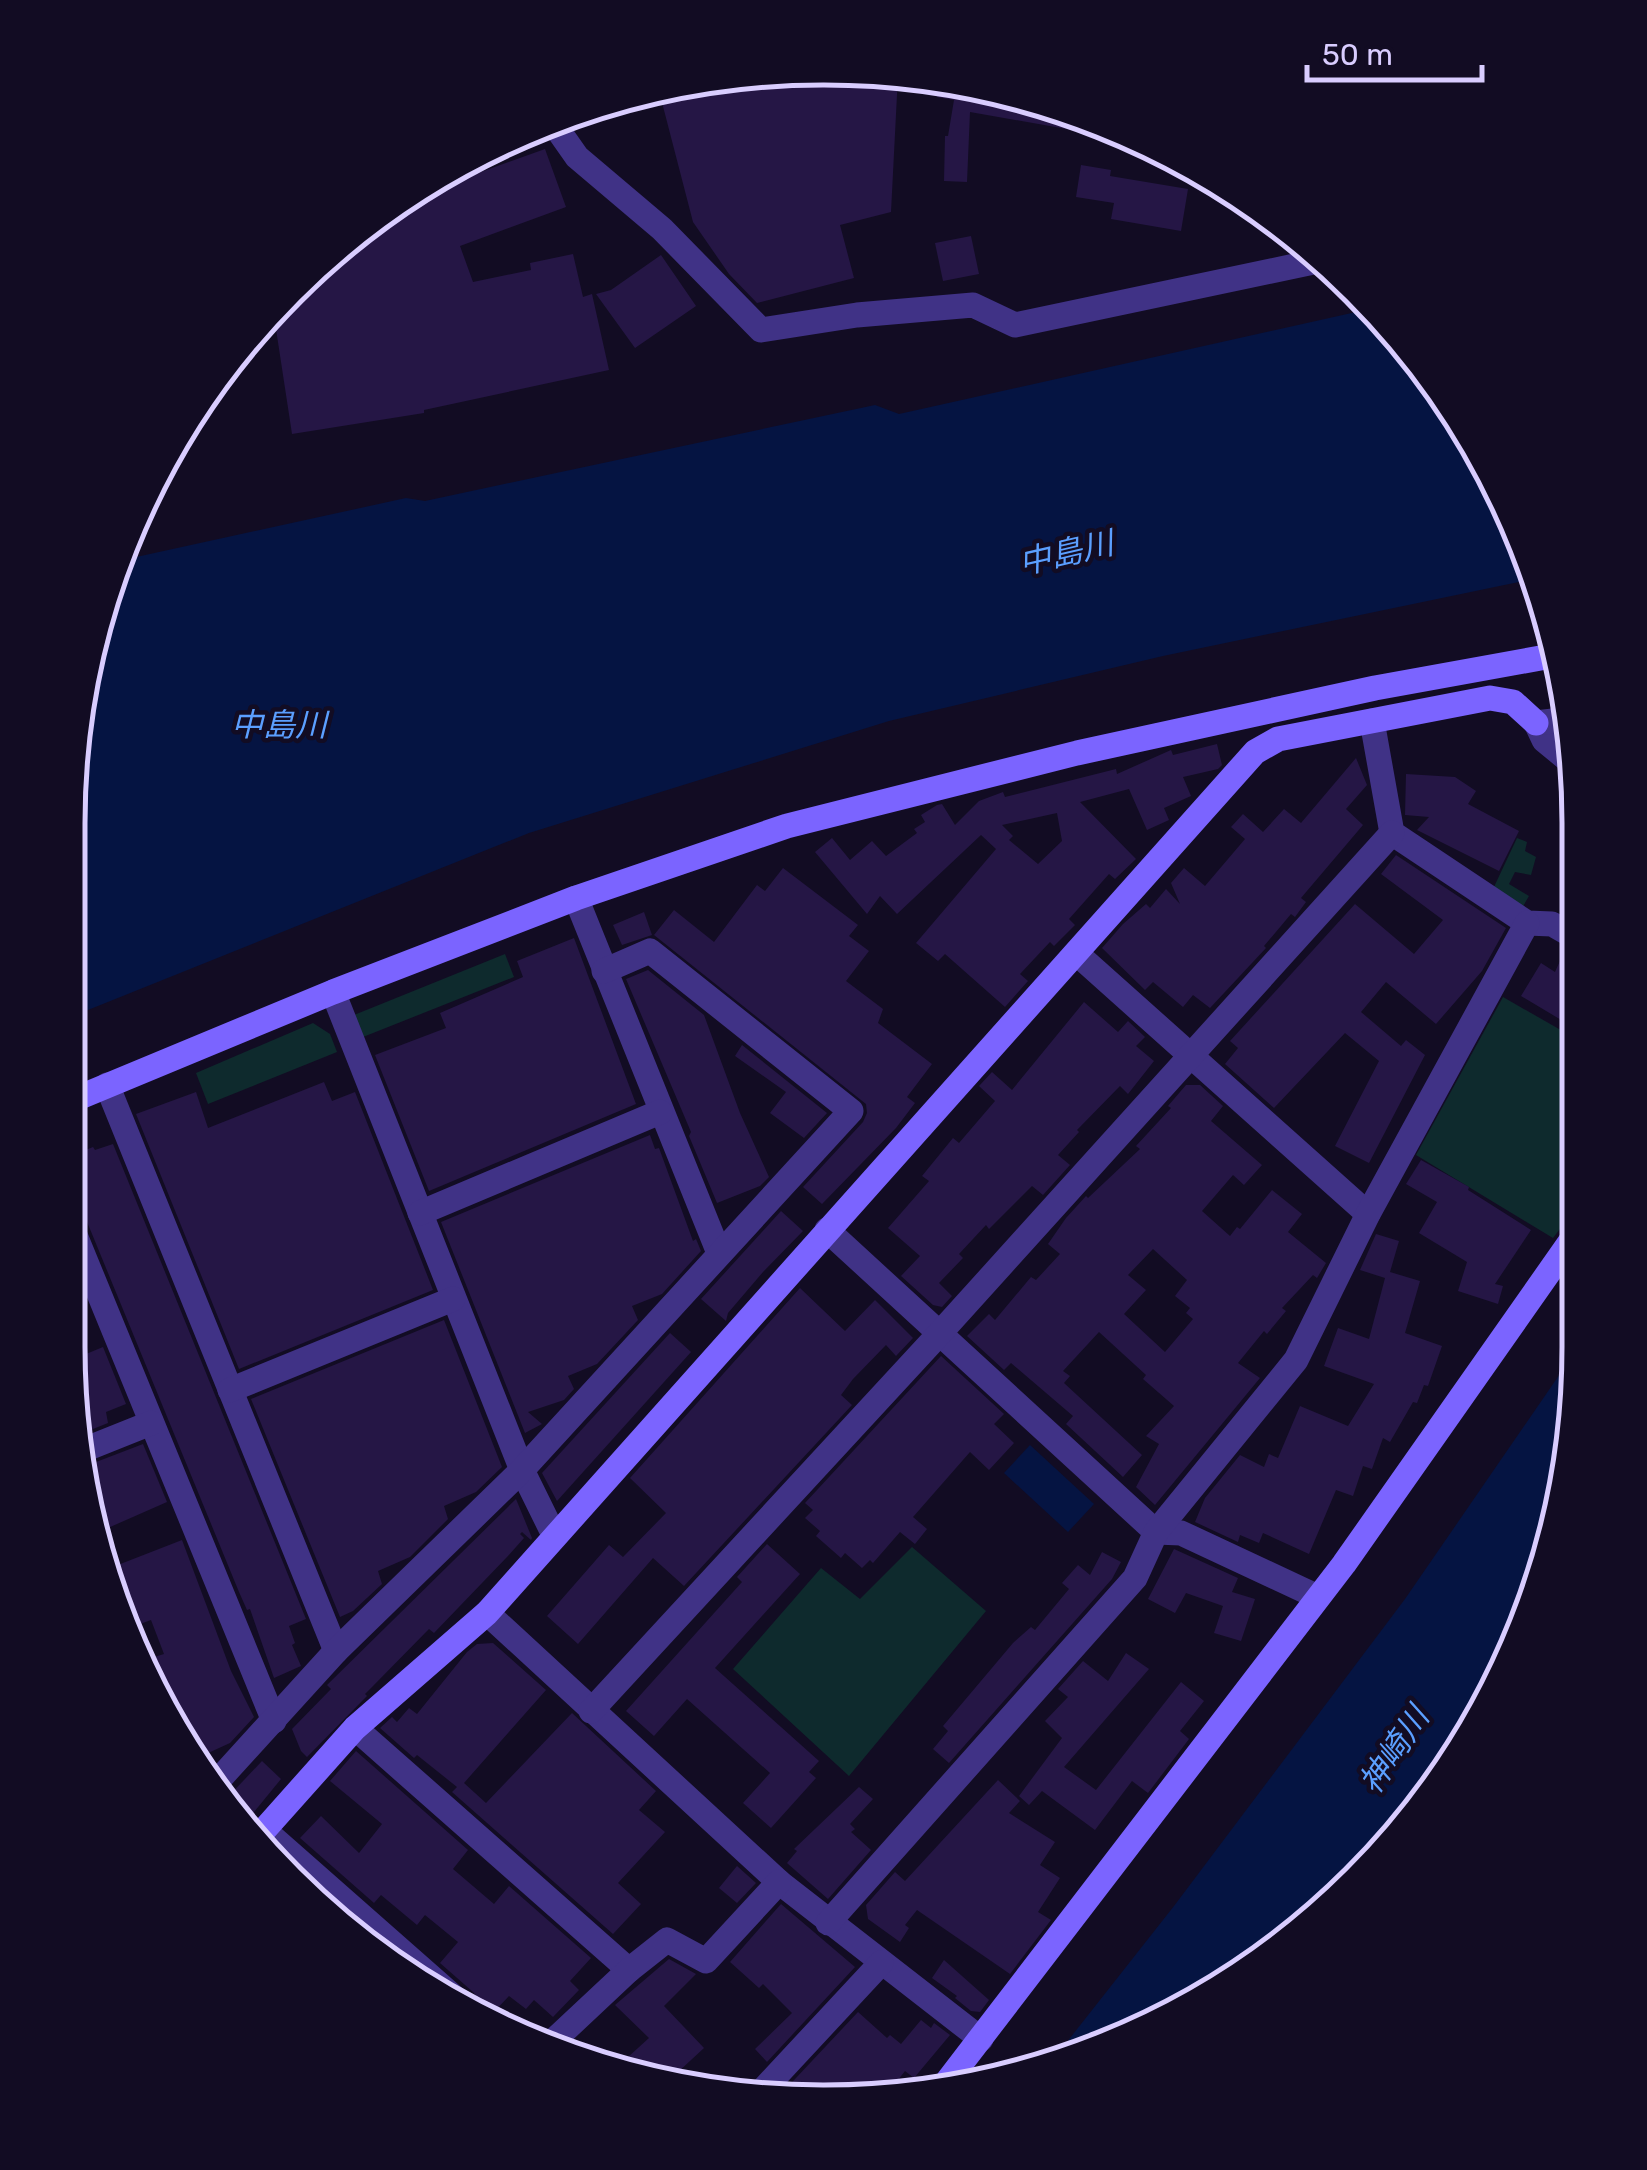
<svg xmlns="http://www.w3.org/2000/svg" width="1647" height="2170" font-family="Rubik,'Noto Sans JP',sans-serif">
<rect width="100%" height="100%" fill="#120c23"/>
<g fill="#0e2a2d">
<polygon points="1517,838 1527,842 1525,851 1536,857 1531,875 1515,872 1509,884 1529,896 1522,908 1493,889"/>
<polygon points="505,954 514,977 363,1037 354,1015"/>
<polygon points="1503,997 1573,1037 1573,1212 1553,1238 1416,1155"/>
<polygon points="313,1023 330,1034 337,1052 208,1104 196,1073"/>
<polygon points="912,1547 986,1611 849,1776 733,1669 821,1568 860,1599"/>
</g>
<g fill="#051442">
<polygon points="1374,308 1452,403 1538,578 1163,656 889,721 529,833 68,1018 69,775 93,627 118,561 406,498 425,501 875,405 899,414"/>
<polygon points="1573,1355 1573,1446 1539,1590 1478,1725 1358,1881 1244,1975 1067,2062 1048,2066 1174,1906 1405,1599"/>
<polygon points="1030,1445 1094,1504 1068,1532 1004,1473"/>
</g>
<g fill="#251645" fill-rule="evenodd">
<polygon points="823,68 898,75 891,212 840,225 854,278 757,303 729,274 693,222 658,87 675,82"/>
<polygon points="940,79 970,82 1109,124 1106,136 970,112 967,182 944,181 945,136 948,136 954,100 937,97"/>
<polygon points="545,149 566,207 460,246 473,282 531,270 530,263 573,254 583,297 592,294 609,370 424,410 424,413 292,434 274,316 395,203"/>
<polygon points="1081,165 1111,170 1110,176 1188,189 1181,231 1111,219 1114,203 1076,197"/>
<polygon points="971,236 979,274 943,281 935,243"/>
<polygon points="661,255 696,306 635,348 596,294 611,290"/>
<path d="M1217 744 1222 765 1218 769 1183 777 1191 796 1164 808 1169 820 1147 830 1129 789 1080 802 1136 859 1115 879 1109 874 1069 919 1075 925 1054 946 1050 942 1020 974 1028 981 1005 1007 945 954 938 961 916 943 996 849 981 835 897 914 880 896 867 914 815 852 832 838 850 860 872 841 886 856 917 833 914 829 925 822 921 815 937 805 942 804 955 825 979 801 1003 792 1005 797 1116 769 1117 774 1171 750 1173 755ZM1057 813 1062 841 1038 864 1009 840 1013 836 1002 825Z"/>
<polygon points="1356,758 1367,785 1346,809 1363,825 1301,898 1306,902 1295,917 1291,914 1264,946 1266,948 1210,1008 1193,995 1183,1007 1153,982 1145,990 1102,948 1123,924 1146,904 1150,908 1166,889 1180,904 1171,883 1184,868 1205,886 1245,839 1231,827 1243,814 1263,832 1284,809 1301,823"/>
<polygon points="1406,774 1455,777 1476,791 1468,804 1519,831 1499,871 1417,830 1429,817 1405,815"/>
<polygon points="1396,855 1506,928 1482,971 1436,1024 1386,982 1361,1012 1401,1046 1406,1040 1425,1055 1369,1163 1335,1146 1379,1061 1345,1033 1274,1108 1225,1064 1238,1048 1230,1041 1355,904 1414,954 1443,920 1381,874"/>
<polygon points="783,868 858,925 849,936 869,951 846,981 883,1009 878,1023 932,1064 907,1097 915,1103 896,1128 822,1204 803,1187 863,1122 867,1113 866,1104 654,935 674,910 714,942 757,885 765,891"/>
<polygon points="644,912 652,935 622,945 613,925"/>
<polygon points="574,938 636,1104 429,1191 375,1055 446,1028 440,1013 523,977 517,961"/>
<polygon points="1565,950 1573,952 1573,1027 1521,996 1541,963 1555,972"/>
<polygon points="648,970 704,1015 740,1113 769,1177 760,1186 717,1203 689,1136 691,1132 626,979"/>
<polygon points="1084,1002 1118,1032 1128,1021 1145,1037 1136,1046 1154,1061 1128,1094 1120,1086 1077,1130 1079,1132 1058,1155 1070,1165 1043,1195 1032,1186 989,1229 986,1225 959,1254 963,1258 939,1283 952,1296 942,1307 933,1305 901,1276 920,1256 888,1228 929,1181 922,1176 953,1138 959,1143 995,1101 979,1086 992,1072 1012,1090"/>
<polygon points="742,1045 827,1113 804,1138 770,1113 786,1092 735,1056"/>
<polygon points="324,1082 332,1101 355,1092 433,1290 239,1369 136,1114 196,1092 208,1128"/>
<path d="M1186 1085H1200L1223 1106 1211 1121 1262 1165 1244 1185 1233 1175 1202 1211 1230 1236 1237 1227 1240 1229 1272 1190 1302 1214 1288 1232 1326 1263 1317 1278 1313 1275 1282 1308 1286 1311 1267 1334 1264 1331 1238 1363 1260 1378 1155 1505 1136 1487 1159 1444 1146 1436 1174 1406 1143 1379 1146 1375 1099 1332 1063 1371 1070 1376 1064 1383 1142 1455 1123 1477 1066 1424 1073 1416 1011 1363 1004 1370 967 1336 989 1314 995 1320 1031 1277 1036 1280 1060 1254 1048 1244 1066 1218 1086 1196 1088 1198 1140 1149 1136 1146 1171 1108 1168 1106ZM1153 1249 1187 1280 1175 1296 1190 1308 1186 1313 1193 1319 1165 1352 1124 1314 1146 1290 1128 1275Z"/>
<polygon points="650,1135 655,1149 659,1148 693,1241 696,1239 701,1251 662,1294 632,1306 638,1320 597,1364 568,1376 574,1389 564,1400 528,1412 542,1424 525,1433 441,1222"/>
<polygon points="113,1144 306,1619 289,1626 295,1643 292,1645 301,1666 274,1678 250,1609 247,1610 239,1592 83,1212 77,1205 68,1202 68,1157 93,1147 95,1150"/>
<polygon points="1421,1160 1469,1187 1468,1190 1531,1230 1495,1284 1503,1286 1498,1304 1458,1291 1467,1262 1419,1233 1437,1202 1406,1184"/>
<polygon points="781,1211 803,1231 763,1272 728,1313 726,1321 701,1299"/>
<polygon points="1376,1234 1399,1241 1390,1272 1420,1281 1405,1333 1442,1346 1428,1386 1424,1385 1417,1403 1413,1402 1390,1442 1383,1438 1372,1469 1363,1466 1353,1496 1336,1490 1309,1554 1263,1533 1259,1543 1240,1535 1238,1542 1195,1522 1205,1498 1240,1455 1264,1467 1269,1454 1278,1458 1300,1406 1348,1426 1374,1384 1324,1366 1338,1328 1369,1339 1385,1278 1360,1270"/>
<polygon points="68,1260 87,1307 68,1315"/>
<polygon points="800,1288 845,1331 875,1300 913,1338 896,1356 886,1345 853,1379 841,1395 852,1405 684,1586 653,1558 578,1644 547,1616 609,1545 623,1557 666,1513 630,1478"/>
<polygon points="444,1320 502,1467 476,1492 444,1506 448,1519 410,1557 378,1571 382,1584 353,1611 340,1617 251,1399"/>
<polygon points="670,1333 691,1352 557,1501 542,1473"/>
<polygon points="103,1347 126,1404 106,1412 108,1423 88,1431 85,1424 78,1426 69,1361"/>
<polygon points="941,1356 1004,1414 994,1424 1014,1443 989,1470 970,1452 913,1517 927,1529 915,1544 900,1532 873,1563 870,1560 862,1568 845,1553 841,1558 816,1536 820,1531 805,1518 813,1510 805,1503"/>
<polygon points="143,1444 167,1502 92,1535 83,1467"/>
<polygon points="516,1499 532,1538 531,1540 522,1532 520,1534 524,1538 507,1557 434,1633 429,1629 373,1686 365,1694 367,1696 307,1757 301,1751 292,1729 331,1689 327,1685"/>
<polygon points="182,1540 231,1671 254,1717 230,1743 195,1759 177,1736 163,1702 151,1658 164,1654 151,1620 129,1628 105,1570"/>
<polygon points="767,1544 800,1574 715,1668 819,1761 809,1772 816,1778 771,1828 743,1803 770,1773 687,1699 654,1736 626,1711 742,1582 737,1577"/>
<polygon points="1174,1549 1238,1578 1232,1592 1255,1599 1241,1641 1214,1633 1223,1606 1186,1593 1175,1613 1148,1599"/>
<polygon points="1102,1552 1121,1562 1112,1579 949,1763 933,1749 948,1731 943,1726 1013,1643 1031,1627 1035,1630 1069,1589 1062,1583 1078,1565 1090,1575"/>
<polygon points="493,1643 546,1690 464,1783 486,1803 572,1713 656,1791 639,1810 665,1832 618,1883 641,1904 613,1934 452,1792 457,1787 417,1755 414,1758 380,1728 392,1717 397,1722 409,1708 417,1714 467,1652 477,1644"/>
<polygon points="1126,1653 1149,1669 1064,1767 1096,1790 1181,1682 1204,1701 1180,1731 1189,1739 1148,1793 1132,1781 1095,1830 1042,1791 1029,1805 1019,1796 1062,1738 1045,1721 1068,1697 1058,1689 1083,1661 1108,1681"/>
<polygon points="356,1751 468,1850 453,1869 494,1904 509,1886 591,1958 570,1981 579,1990 553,2017 534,2000 526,2009 509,1996 492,2014 473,1992 440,1963 458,1942 425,1915 417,1925 381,1895 374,1903 300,1838 321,1816 359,1853 382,1824 330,1781"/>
<polygon points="262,1761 281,1779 245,1823 226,1799"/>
<polygon points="998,1780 1020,1801 1009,1813 1055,1842 1040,1865 1060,1878 1038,1912 1051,1920 1010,1974 917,1910 905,1925 909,1928 900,1942 868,1919 866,1905 895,1872 905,1881"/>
<polygon points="859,1787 873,1799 850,1824 855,1829 851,1832 871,1850 828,1899 787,1863 797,1851 794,1849"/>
<polygon points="737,1866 756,1883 737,1903 719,1888"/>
<polygon points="781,1904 855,1967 767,2062 755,2049 792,2013 763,1984 759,1988 730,1962"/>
<polygon points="669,1959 696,1974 664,2006 704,2048 665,2084 616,2068 649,2038 615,2005"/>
<polygon points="944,1960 989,2000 980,2012 971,2011 955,1998 957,1996 932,1978"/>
<polygon points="858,2012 887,2038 890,2035 901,2044 921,2020 931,2028 934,2023 950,2035 914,2078 905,2071 883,2099 872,2101 780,2095"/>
</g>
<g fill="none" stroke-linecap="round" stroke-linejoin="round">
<g stroke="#403286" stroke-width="25">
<polyline points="551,120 577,157 662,229 761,330 857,315 973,305 1015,325 1323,260"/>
<polyline points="1372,721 1392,833 1527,923 1552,924 1573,936"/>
<polyline points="1536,723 1544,740 1573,764"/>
<polyline points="1536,723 1553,721 1570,713"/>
<polyline points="576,898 719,1253"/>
<polyline points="1076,953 1368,1214"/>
<polyline points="333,992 522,1470 554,1535"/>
<polyline points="107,1085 336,1651"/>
<polyline points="420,1213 660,1112"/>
<polyline points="68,1218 274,1721"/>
<polyline points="827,1230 1156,1532 1181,1533 1318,1597"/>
<polyline points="230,1390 453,1299"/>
<polyline points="81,1451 151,1423"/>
<polyline points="487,1613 779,1882 981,2039"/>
<polyline points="591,1711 940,1333 1392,833"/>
<polyline points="355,1728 629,1970"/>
<polyline points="215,1784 336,1651 522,1470 851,1111 650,951 604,971"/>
<polyline points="264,1830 466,2008"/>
<polyline points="828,1923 1135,1578 1156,1532 1296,1360 1368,1214 1527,923"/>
<polyline points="549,2045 629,1970 667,1940 706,1961 779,1882"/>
<polyline points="760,2093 881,1963"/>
</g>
<g stroke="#7b64ff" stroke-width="25">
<polyline points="68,1102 333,992 576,898 787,826 1077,753 1375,688 1557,655"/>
<polyline points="256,1839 355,1728 487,1613 1255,752 1278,739 1490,698 1513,702 1536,723"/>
<polyline points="943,2087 1344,1564 1573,1238"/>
</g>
</g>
<g text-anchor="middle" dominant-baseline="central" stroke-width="9" stroke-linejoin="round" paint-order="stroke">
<g font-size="32" font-style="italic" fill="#5b9fff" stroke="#120c23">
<text transform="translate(1066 553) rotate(-13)">中島川</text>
<text x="279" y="725">中島川</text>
<text transform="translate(1394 1750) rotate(-56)">神崎川</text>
</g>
</g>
<path d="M0 0H1647V2170H0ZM823 85H824A738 738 0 0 1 1562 823V1347A738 738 0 0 1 824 2085H823A738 738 0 0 1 85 1347V823A738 738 0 0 1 823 85Z" fill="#120c23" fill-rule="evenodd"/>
<path fill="none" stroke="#d9cdff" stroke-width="5" d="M823 85H824A738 738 0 0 1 1562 823V1347A738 738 0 0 1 824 2085H823A738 738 0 0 1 85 1347V823A738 738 0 0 1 823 85Z"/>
<path d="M1307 65v15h175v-15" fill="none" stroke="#d9cdff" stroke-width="5"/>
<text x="1322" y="65" font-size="30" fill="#d9cdff" stroke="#120c23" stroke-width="8" paint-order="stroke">50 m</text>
</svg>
